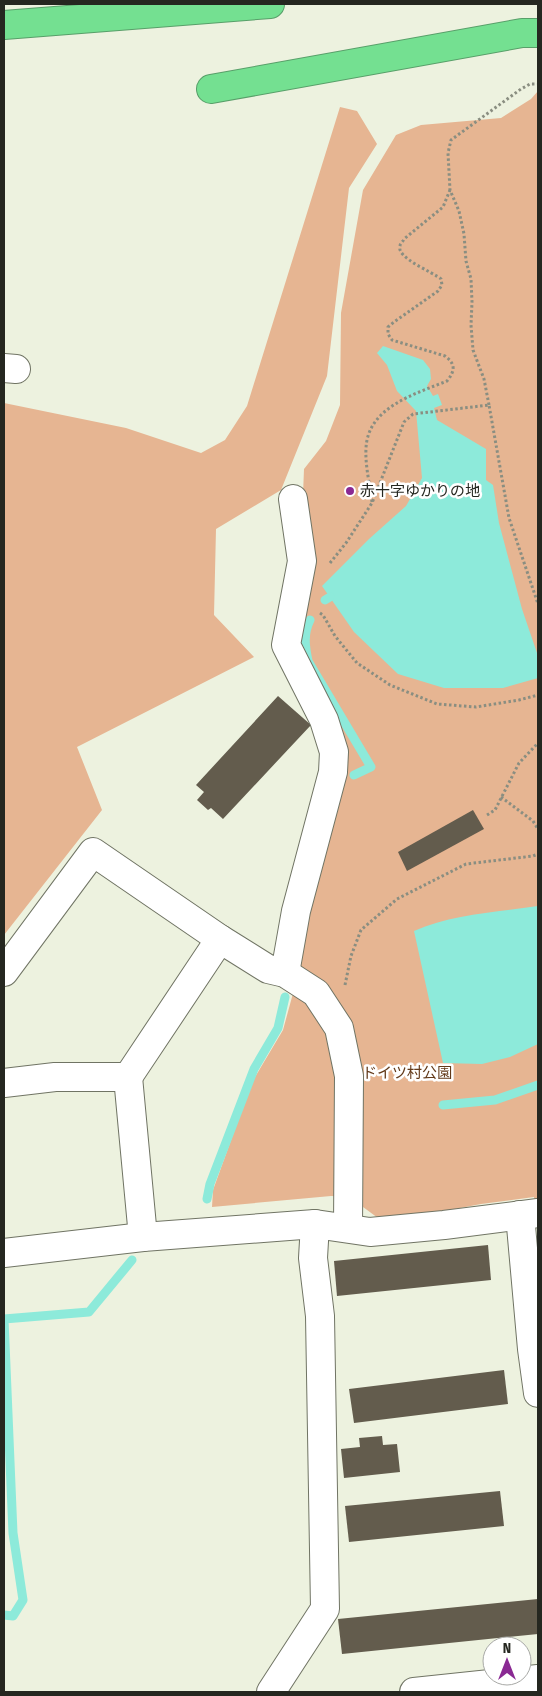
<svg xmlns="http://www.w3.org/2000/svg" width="542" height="1696" font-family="'Fira Sans Condensed','Noto Sans JP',sans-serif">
<rect width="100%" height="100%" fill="#edf2df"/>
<g fill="#e6b592">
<polygon points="538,91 538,1234 534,1197 481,1204 434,1213 378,1218 363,1207 360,1197 331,1196 212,1207 213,1190 252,1082 283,1030 301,964 308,914 347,760 297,648 304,469 326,441 340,405 341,313 363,190 396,135 421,125 501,118 531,99"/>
<polygon points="340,107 357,111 377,144 349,188 327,376 281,490 216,529 214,615 254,657 77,747 102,810 4,935 4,403 126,428 201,453 225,440 247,406"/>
</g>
<g fill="#8deada">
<polygon points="383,346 423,360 430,369 431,379 427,386 433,396 438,394 442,405 434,408 437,420 486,449 486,480 493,485 499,523 522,609 538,656 538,678 503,688 444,688 398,674 354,632 322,586 369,539 406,506 422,478 416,411 397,391 387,365 377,353"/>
<path d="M538 906V1044L510 1057 482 1064 443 1063 414 931C452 914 497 912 538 906Z"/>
</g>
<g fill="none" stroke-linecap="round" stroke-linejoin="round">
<g stroke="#8deada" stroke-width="9">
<polyline points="325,600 330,597"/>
<path d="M310 620C303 634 305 646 308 661L371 767 354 775"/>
<polyline points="443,1105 495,1100 538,1085"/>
<polyline points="207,1199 210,1184 254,1069 278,1028 285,997"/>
<polyline points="4,1615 13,1616 23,1600 13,1533 4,1319 89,1312 132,1260"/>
</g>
</g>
<g fill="#635c4d">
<polygon points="278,696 311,725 223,819 211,808 208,810 197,800 204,792 196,785"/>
<polygon points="473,810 484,829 407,871 398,852"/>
<polygon points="488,1245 491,1280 337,1296 334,1261"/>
<polygon points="504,1370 508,1404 354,1423 349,1389"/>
<polygon points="382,1436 383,1445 397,1444 400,1472 344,1478 341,1449 360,1447 359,1438"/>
<polygon points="500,1491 504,1526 349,1542 345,1506"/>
<polygon points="538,1599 538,1634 342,1654 338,1619"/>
</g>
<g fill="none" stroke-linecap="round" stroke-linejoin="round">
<defs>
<g id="minor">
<polyline points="4,368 16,369"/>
<polyline points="220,939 268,969 285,973 316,993 339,1028 349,1076 348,1228"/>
<polyline points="4,972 93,852 220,939 128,1077"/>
<polyline points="285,973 296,911 333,772 334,752 324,720 286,645 302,561 293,499"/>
<polyline points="4,1083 55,1077 128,1077 143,1237"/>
<polyline points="520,1215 532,1349 538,1393"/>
<polyline points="4,1253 143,1237 315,1224 370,1232 444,1225 538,1213"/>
<polyline points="271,1692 325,1609 320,1316 313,1258 315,1224"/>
<polyline points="414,1692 538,1679"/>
</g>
<g id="highway">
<polyline points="4,25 270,4"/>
<polyline points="211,89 522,33 538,33"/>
</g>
</defs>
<use href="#minor" stroke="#707464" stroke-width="30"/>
<use href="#highway" stroke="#589f69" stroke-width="30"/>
<g stroke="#8a8e81" stroke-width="3" stroke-dasharray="2.5 2.5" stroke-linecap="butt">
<polyline points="489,405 484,379 473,350 471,325 472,302 471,279 466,261 464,234 459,211 450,190 448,153 451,140 521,89 530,84 538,84"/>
<path d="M372 502C370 485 365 466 366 448 368 407 415 394 447 381 455 371 456 364 445 356L392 340 388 334V327L394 322 438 291 442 285 441 279C433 272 396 258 400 246 400 243 403 242 404 239L443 207 450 190"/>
<polyline points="330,563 346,543 372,503 404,422 413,414 489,405 509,518 538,604"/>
<polyline points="320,613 323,615 335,636 357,663 390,685 437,704 476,707 519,700 538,695"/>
<polyline points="501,797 533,821 538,829"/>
<polyline points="487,815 495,810 519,763 538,743"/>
<polyline points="345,985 351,956 361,930 397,899 466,864 533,856 538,854"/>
</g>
<use href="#minor" stroke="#fff" stroke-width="28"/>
<use href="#highway" stroke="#74e091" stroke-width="28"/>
</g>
<circle fill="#8a2993" stroke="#fff" stroke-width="2" cx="350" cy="491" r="5"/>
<g text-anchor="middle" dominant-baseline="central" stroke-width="5" stroke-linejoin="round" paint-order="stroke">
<g font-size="15" fill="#252720" stroke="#fff" text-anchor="start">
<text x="360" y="491">赤十字ゆかりの地</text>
</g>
<g font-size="15" fill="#633a1a" stroke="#fff">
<text x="407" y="1073">ドイツ村公園</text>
</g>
</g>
<rect width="542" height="1696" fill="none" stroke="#252720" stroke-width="10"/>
<g transform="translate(507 1661)"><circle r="24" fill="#ffffff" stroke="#a8a9a6"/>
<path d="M0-4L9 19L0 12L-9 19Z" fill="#8a2993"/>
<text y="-8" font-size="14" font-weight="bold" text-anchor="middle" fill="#252720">N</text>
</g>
</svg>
